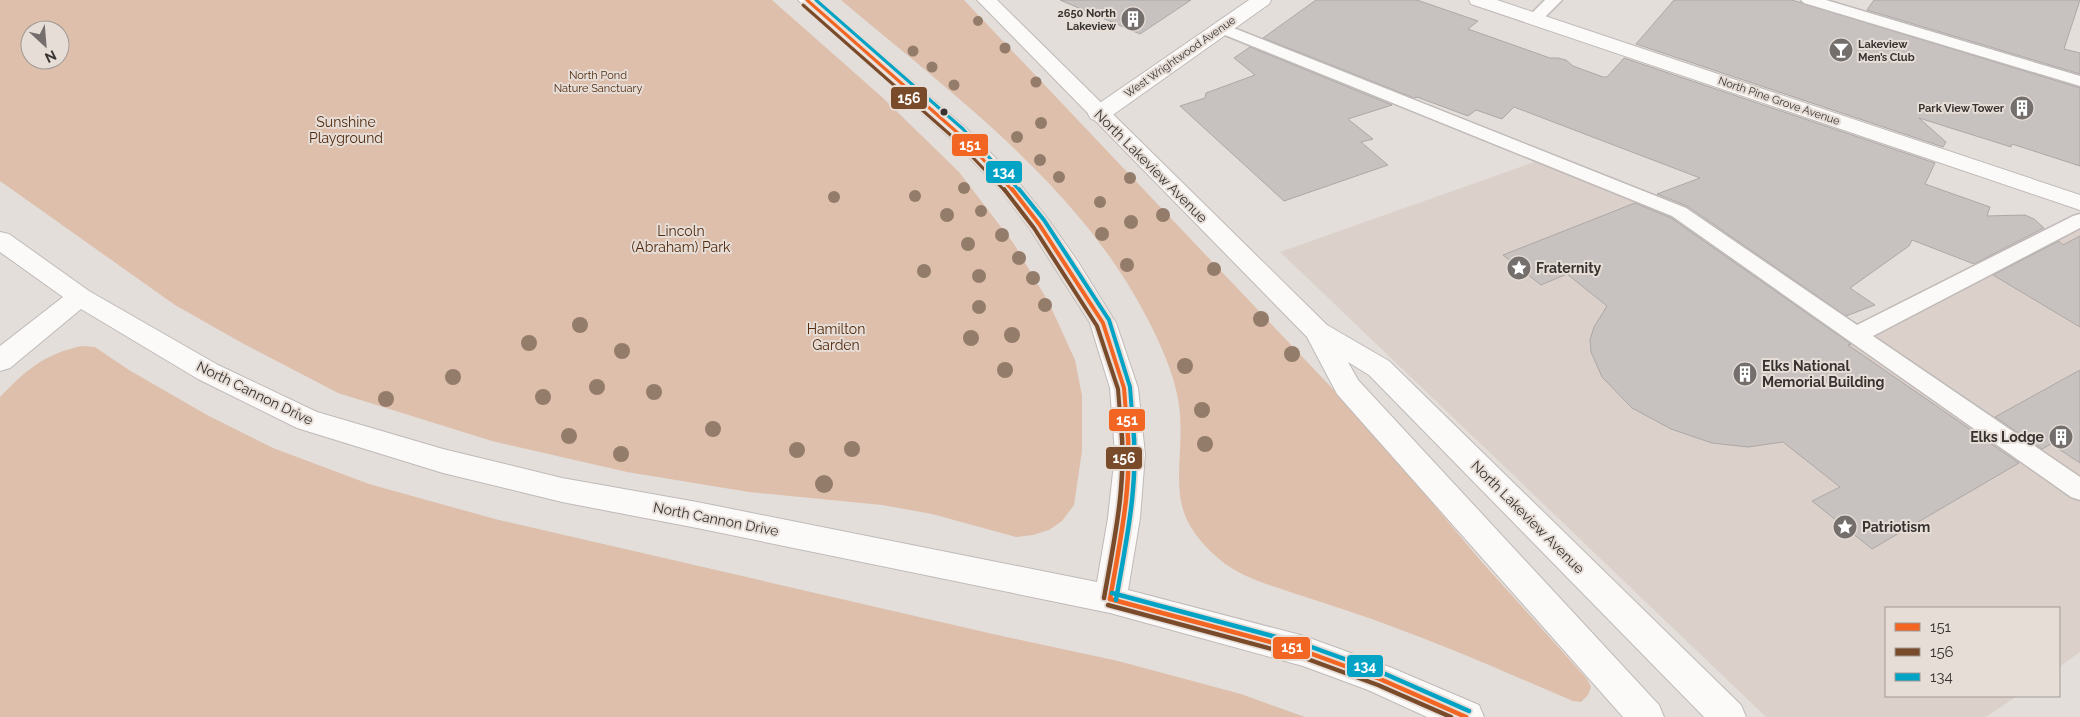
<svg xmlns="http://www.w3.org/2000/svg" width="2080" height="717" font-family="Raleway,sans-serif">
<rect width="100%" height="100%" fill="#e4deda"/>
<polygon fill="#dcd0ca" points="1537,161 1675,216 1856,340 2080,227 2080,652 2059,667 2059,608 1886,608 1886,696 2017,696 1986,717 1766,717 1280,252"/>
<g fill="#ddbfac" fill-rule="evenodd">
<path d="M0 0H772L882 97 959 172 1014 244 1049 303 1075 360 1082 396V451L1074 505 1062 521 1049 530 1033 535 1016 537 932 514 882 505 749 492 627 472 492 441 338 393 242 343 175 305 0 181ZM30 30H60V60H30Z"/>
<path d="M841 0H964L1366 424 1481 561 1587 679 1591 687 1588 695 1581 702 1573 701C1514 676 1456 650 1396 628 1362 615 1327 604 1293 593 1267 584 1240 577 1219 559 1162 510 1184 477 1180 414 1178 382 1161 344 1146 316 1078 185 952 94 841 0Z"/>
<path d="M82 346 95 347 129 370 207 415 273 448 369 484 495 519 993 634 1118 661 1241 694 1305 717H0V397C26 370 44 354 82 346Z"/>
</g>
<g fill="#c7c2c0" stroke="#aca8a6">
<polygon points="1060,0 1191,0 1140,34"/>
<polygon points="1316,0 1417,0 1478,21 1468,29 1550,58 1558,58 1566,60 1573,66 1603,77 1607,77 1624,58 1935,163 1925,184 1990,207 1987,216 2025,215 2034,219 2044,228 1974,264 1912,240 1909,246 1850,288 1875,305 1846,316 1687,206 1657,194 1700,178 1514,107 1502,119 1476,110 1468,116 1417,97 1414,98 1263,38"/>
<polygon points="1674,0 1792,0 2080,88 2080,166 2012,144 2011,147 1919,118 1946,142 1943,147 1636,44"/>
<polygon points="1874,0 2080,0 2064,49 2080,53 2080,74 1867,10"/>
<polygon points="1250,47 1392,105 1348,119 1373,139 1361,142 1388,165 1284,201 1180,106 1205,98 1206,93 1255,75 1234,58"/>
<polygon points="1635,203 1671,218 1851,344 1848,345 2019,463 1872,549 1812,501 1840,487 1783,442 1748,447 1712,443 1671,429 1632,408 1602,377 1591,352 1590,340 1594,327 1607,306 1567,274 1541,285 1503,255"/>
<polygon points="2080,236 2080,327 1993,275 2059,241 2063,245"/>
<polygon points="2080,370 2080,463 2051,444 2042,449 1995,417"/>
</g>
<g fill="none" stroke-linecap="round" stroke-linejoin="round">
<defs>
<g id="service">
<polygon points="1545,0 1562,0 1540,22 1528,22 1526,19"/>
<polygon points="1801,0 1826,0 2080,76 2080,86 1804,3"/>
<polygon points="1221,23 1686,208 1857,325 2073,216 2080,214 2080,228 1873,336 2080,477 2080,500 2071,497 1672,216 1215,31 1213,28 1215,25"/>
</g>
<g id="minor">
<polygon points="798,0 818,0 967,129 1016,179 1048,219 1078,262 1116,323 1138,388 1145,454 1140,518 1128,590 1304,636 1392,668 1479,705 1484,717 1427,717 1368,690 1303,666 1110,613 697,528 562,502 443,473 297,428 198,379 81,309 10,368 0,371 0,346 63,297 0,252 0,232 9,234 89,291 218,365 317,412 443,449 562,478 697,502 1097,582 1108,518 1115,454 1110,388 1090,323 1030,229 1000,189 951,139"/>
<polygon points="1249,0 1271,0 1269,4 1107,119 1099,121 1091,119 1088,114 1091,109"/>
<polygon points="1469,0 1497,0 2080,195 2080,210 1471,4"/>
</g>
<polygon id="secondary" points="977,0 997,0 1327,325 1389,361 1741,705 1746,717 1704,717 1369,375 1348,362 1358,380 1659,705 1664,717 1623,717 1337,394 1307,337"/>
</defs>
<use href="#service" stroke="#bfbab8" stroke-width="3"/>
<use href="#minor" stroke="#bfbab8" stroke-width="2"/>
<use href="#secondary" stroke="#bfbab8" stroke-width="2"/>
<use href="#service" fill="#fbfaf9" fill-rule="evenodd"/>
<use href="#minor" fill="#fbfaf9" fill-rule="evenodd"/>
<use href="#secondary" fill="#fbfaf9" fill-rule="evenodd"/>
<defs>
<polyline id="bus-1-far2" points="807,0 959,134 1013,191"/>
<polyline id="bus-1-far1" points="1012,189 1039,224 1103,323 1124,388 1127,426"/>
<g id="bus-1">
<path d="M1110 599C1120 541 1133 483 1127 425"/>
<polyline points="1110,599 1304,651 1380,679 1466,717"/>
</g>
<polyline id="bus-2-far2" points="803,5 955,139 1005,191"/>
<polyline id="bus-2-far1" points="1004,189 1034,228 1097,326 1118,389 1121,426"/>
<g id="bus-2">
<path d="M1104 598C1114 541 1127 483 1121 425"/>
<polyline points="1108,605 1302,657 1378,685 1451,717"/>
</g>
<polyline id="bus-3-far2" points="816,0 963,129 1020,191"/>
<polyline id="bus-3-far1" points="1019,189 1044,220 1109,320 1130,387 1133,426"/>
<g id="bus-3">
<polyline points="1112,593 1306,645 1383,673 1469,711"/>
<path d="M1116 600C1126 542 1139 484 1133 425"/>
</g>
</defs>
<use href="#bus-1-far2" stroke="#e7ddd7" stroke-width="6"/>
<use href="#bus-1-far1" stroke="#e7ddd7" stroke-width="8"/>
<use href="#bus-1" stroke="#e7ddd7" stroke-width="8"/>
<use href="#bus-2-far2" stroke="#e7ddd7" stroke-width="6"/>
<use href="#bus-2-far1" stroke="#e7ddd7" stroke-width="8"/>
<use href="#bus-2" stroke="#e7ddd7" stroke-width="8"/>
<use href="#bus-3-far2" stroke="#e7ddd7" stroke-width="6"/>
<use href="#bus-3-far1" stroke="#e7ddd7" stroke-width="8"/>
<use href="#bus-3" stroke="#e7ddd7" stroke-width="8"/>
<use href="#bus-1-far2" stroke="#f26522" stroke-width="3"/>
<use href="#bus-1-far1" stroke="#f26522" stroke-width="4"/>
<use href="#bus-1" stroke="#f26522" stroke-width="4.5"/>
<use href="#bus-2-far2" stroke="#7a4b2a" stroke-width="3"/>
<use href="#bus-2-far1" stroke="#7a4b2a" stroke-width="4"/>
<use href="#bus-2" stroke="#7a4b2a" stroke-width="4.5"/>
<use href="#bus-3-far2" stroke="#03a3c6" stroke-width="3"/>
<use href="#bus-3-far1" stroke="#03a3c6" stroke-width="4"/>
<use href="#bus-3" stroke="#03a3c6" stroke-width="4.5"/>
</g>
<g fill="#947c6a">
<circle cx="978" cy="21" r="5"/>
<circle cx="1005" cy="48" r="5.5"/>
<circle cx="913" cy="51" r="5.5"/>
<circle cx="932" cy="67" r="5.5"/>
<circle cx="1036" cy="82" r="5.5"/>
<circle cx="954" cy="85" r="5.5"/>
<circle cx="1041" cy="123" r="6"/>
<circle cx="1017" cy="137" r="6"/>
<circle cx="1040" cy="160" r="6"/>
<circle cx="1059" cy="177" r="6"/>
<circle cx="1130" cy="178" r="6"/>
<circle cx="964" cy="188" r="6"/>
<circle cx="915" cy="196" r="6"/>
<circle cx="834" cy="197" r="6"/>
<circle cx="1100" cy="202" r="6"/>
<circle cx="981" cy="211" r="6"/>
<circle cx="947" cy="215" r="7"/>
<circle cx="1163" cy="215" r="7"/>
<circle cx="1131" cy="222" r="7"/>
<circle cx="1102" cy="234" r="7"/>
<circle cx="1002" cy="235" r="7"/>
<circle cx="968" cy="244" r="7"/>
<circle cx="1019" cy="258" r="7"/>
<circle cx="1127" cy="265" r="7"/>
<circle cx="1214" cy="269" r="7"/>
<circle cx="924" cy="271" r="7"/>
<circle cx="979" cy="276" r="7"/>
<circle cx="1033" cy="278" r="7"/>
<circle cx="1045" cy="305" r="7"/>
<circle cx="979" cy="307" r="7"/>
<circle cx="1261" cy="319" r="8"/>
<circle cx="580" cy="325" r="8"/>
<circle cx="1012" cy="335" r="8"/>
<circle cx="971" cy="338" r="8"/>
<circle cx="529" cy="343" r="8"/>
<circle cx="622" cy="351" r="8"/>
<circle cx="1292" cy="354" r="8"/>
<circle cx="1185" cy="366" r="8"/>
<circle cx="1005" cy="370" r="8"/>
<circle cx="453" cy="377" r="8"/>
<circle cx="597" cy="387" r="8"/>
<circle cx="654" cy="392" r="8"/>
<circle cx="543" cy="397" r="8"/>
<circle cx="386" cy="399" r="8"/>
<circle cx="1202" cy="410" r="8"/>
<circle cx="713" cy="429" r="8"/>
<circle cx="569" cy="436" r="8"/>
<circle cx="1205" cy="444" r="8"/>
<circle cx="852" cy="449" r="8"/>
<circle cx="797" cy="450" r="8"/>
<circle cx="621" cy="454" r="8"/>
<circle cx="824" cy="484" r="9"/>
</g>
<defs>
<symbol id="building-disc" viewBox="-11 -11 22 22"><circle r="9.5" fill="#746f6c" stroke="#e7ddd7"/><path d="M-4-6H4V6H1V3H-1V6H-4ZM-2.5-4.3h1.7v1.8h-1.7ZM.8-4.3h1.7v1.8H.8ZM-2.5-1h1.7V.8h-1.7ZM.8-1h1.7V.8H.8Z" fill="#fff"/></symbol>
<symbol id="bar-disc" viewBox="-11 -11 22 22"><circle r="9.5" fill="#746f6c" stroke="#e7ddd7"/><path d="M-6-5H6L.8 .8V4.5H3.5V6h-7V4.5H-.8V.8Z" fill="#fff"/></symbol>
<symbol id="sight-disc" viewBox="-11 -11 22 22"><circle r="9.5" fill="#746f6c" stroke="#e7ddd7"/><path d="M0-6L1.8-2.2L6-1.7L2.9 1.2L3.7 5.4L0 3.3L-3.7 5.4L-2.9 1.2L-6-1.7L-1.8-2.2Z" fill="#fff"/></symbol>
</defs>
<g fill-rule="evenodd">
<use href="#building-disc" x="1119" y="5" width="28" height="28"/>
<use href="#bar-disc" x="1827" y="36" width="28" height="28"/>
<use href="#building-disc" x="2008" y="94" width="28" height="28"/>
<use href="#sight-disc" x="1505" y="254" width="28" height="28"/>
<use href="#building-disc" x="1731" y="360" width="28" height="28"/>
<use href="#building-disc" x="2047" y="423" width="28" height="28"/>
<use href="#sight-disc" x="1831" y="513" width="28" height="28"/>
</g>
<circle fill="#373331" stroke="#e7ddd7" stroke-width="2" cx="944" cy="112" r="4.5"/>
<g text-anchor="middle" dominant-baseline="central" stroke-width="4" stroke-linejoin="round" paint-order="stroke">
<g font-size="11" font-weight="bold" fill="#373331" stroke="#e7ddd7" text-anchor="end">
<text x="1116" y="13">2650 North<tspan x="1116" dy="13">Lakeview</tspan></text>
<text x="1858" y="44" text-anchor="start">Lakeview<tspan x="1858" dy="13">Men’s Club</tspan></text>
<text x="2004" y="108">Park View Tower</text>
</g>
<g font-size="11" fill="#373331" stroke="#e7ddd7">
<text transform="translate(1180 57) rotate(-35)">West Wrightwood Avenue</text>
<text transform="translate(1779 101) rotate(19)">North Pine Grove Avenue</text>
</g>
<g font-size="11" fill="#522b0e" stroke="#e7ddd7">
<text x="598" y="75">North Pond<tspan x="598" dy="13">Nature Sanctuary</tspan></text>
</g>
<g font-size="14" fill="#522b0e" stroke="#e7ddd7">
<text x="346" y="122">Sunshine<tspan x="346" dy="16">Playground</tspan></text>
<text x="681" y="231">Lincoln<tspan x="681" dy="16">(Abraham) Park</tspan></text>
<text x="836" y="329">Hamilton<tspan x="836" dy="16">Garden</tspan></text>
</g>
<g font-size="14" fill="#373331" stroke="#e7ddd7">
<text transform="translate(1151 166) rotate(45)">North Lakeview Avenue</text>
<text transform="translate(255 393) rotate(26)">North Cannon Drive</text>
<text transform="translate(1528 517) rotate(45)">North Lakeview Avenue</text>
<text transform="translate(716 519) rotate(11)">North Cannon Drive</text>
</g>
<g font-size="14" font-weight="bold" fill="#373331" stroke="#e7ddd7" text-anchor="start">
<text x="1536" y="268">Fraternity</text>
<text x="1762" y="366">Elks National<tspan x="1762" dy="16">Memorial Building</tspan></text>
<text x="2044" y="437" text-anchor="end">Elks Lodge</text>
<text x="1862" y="527">Patriotism</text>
</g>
</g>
<g stroke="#e7ddd7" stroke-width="2">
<rect x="890" y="86" width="38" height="24" rx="5" fill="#7a4b2a"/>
<rect x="951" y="133" width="38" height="24" rx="5" fill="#f26522"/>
<rect x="985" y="160" width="38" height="24" rx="5" fill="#03a3c6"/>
<rect x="1108" y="408" width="38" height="24" rx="5" fill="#f26522"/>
<rect x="1105" y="446" width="38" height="24" rx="5" fill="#7a4b2a"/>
<rect x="1272" y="636" width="39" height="24" rx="5" fill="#f26522"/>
<rect x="1346" y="654" width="38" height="24" rx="5" fill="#03a3c6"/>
</g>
<g font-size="14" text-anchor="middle" font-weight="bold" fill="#fff">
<text x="909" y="103">156</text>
<text x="970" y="150">151</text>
<text x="1004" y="177">134</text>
<text x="1127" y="425">151</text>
<text x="1124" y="463">156</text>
<text x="1292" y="652">151</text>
<text x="1365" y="671">134</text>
</g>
<rect x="1885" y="607" width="175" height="90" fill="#e7ddd7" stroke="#a19995"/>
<rect x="1895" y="623" width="25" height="8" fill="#f26522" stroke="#a19995"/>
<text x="1930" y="632" font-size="15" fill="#373331">151</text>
<rect x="1895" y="648" width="25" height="8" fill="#7a4b2a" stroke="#a19995"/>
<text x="1930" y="657" font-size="15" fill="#373331">156</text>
<rect x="1895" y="673" width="25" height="8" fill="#03a3c6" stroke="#a19995"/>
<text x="1930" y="682" font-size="15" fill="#373331">134</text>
<g transform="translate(45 45) rotate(154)"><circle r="24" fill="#e7ddd7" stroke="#a19995"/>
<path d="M0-4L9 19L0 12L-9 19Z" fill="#746f6c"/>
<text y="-8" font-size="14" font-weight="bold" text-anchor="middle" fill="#373331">N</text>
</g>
</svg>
